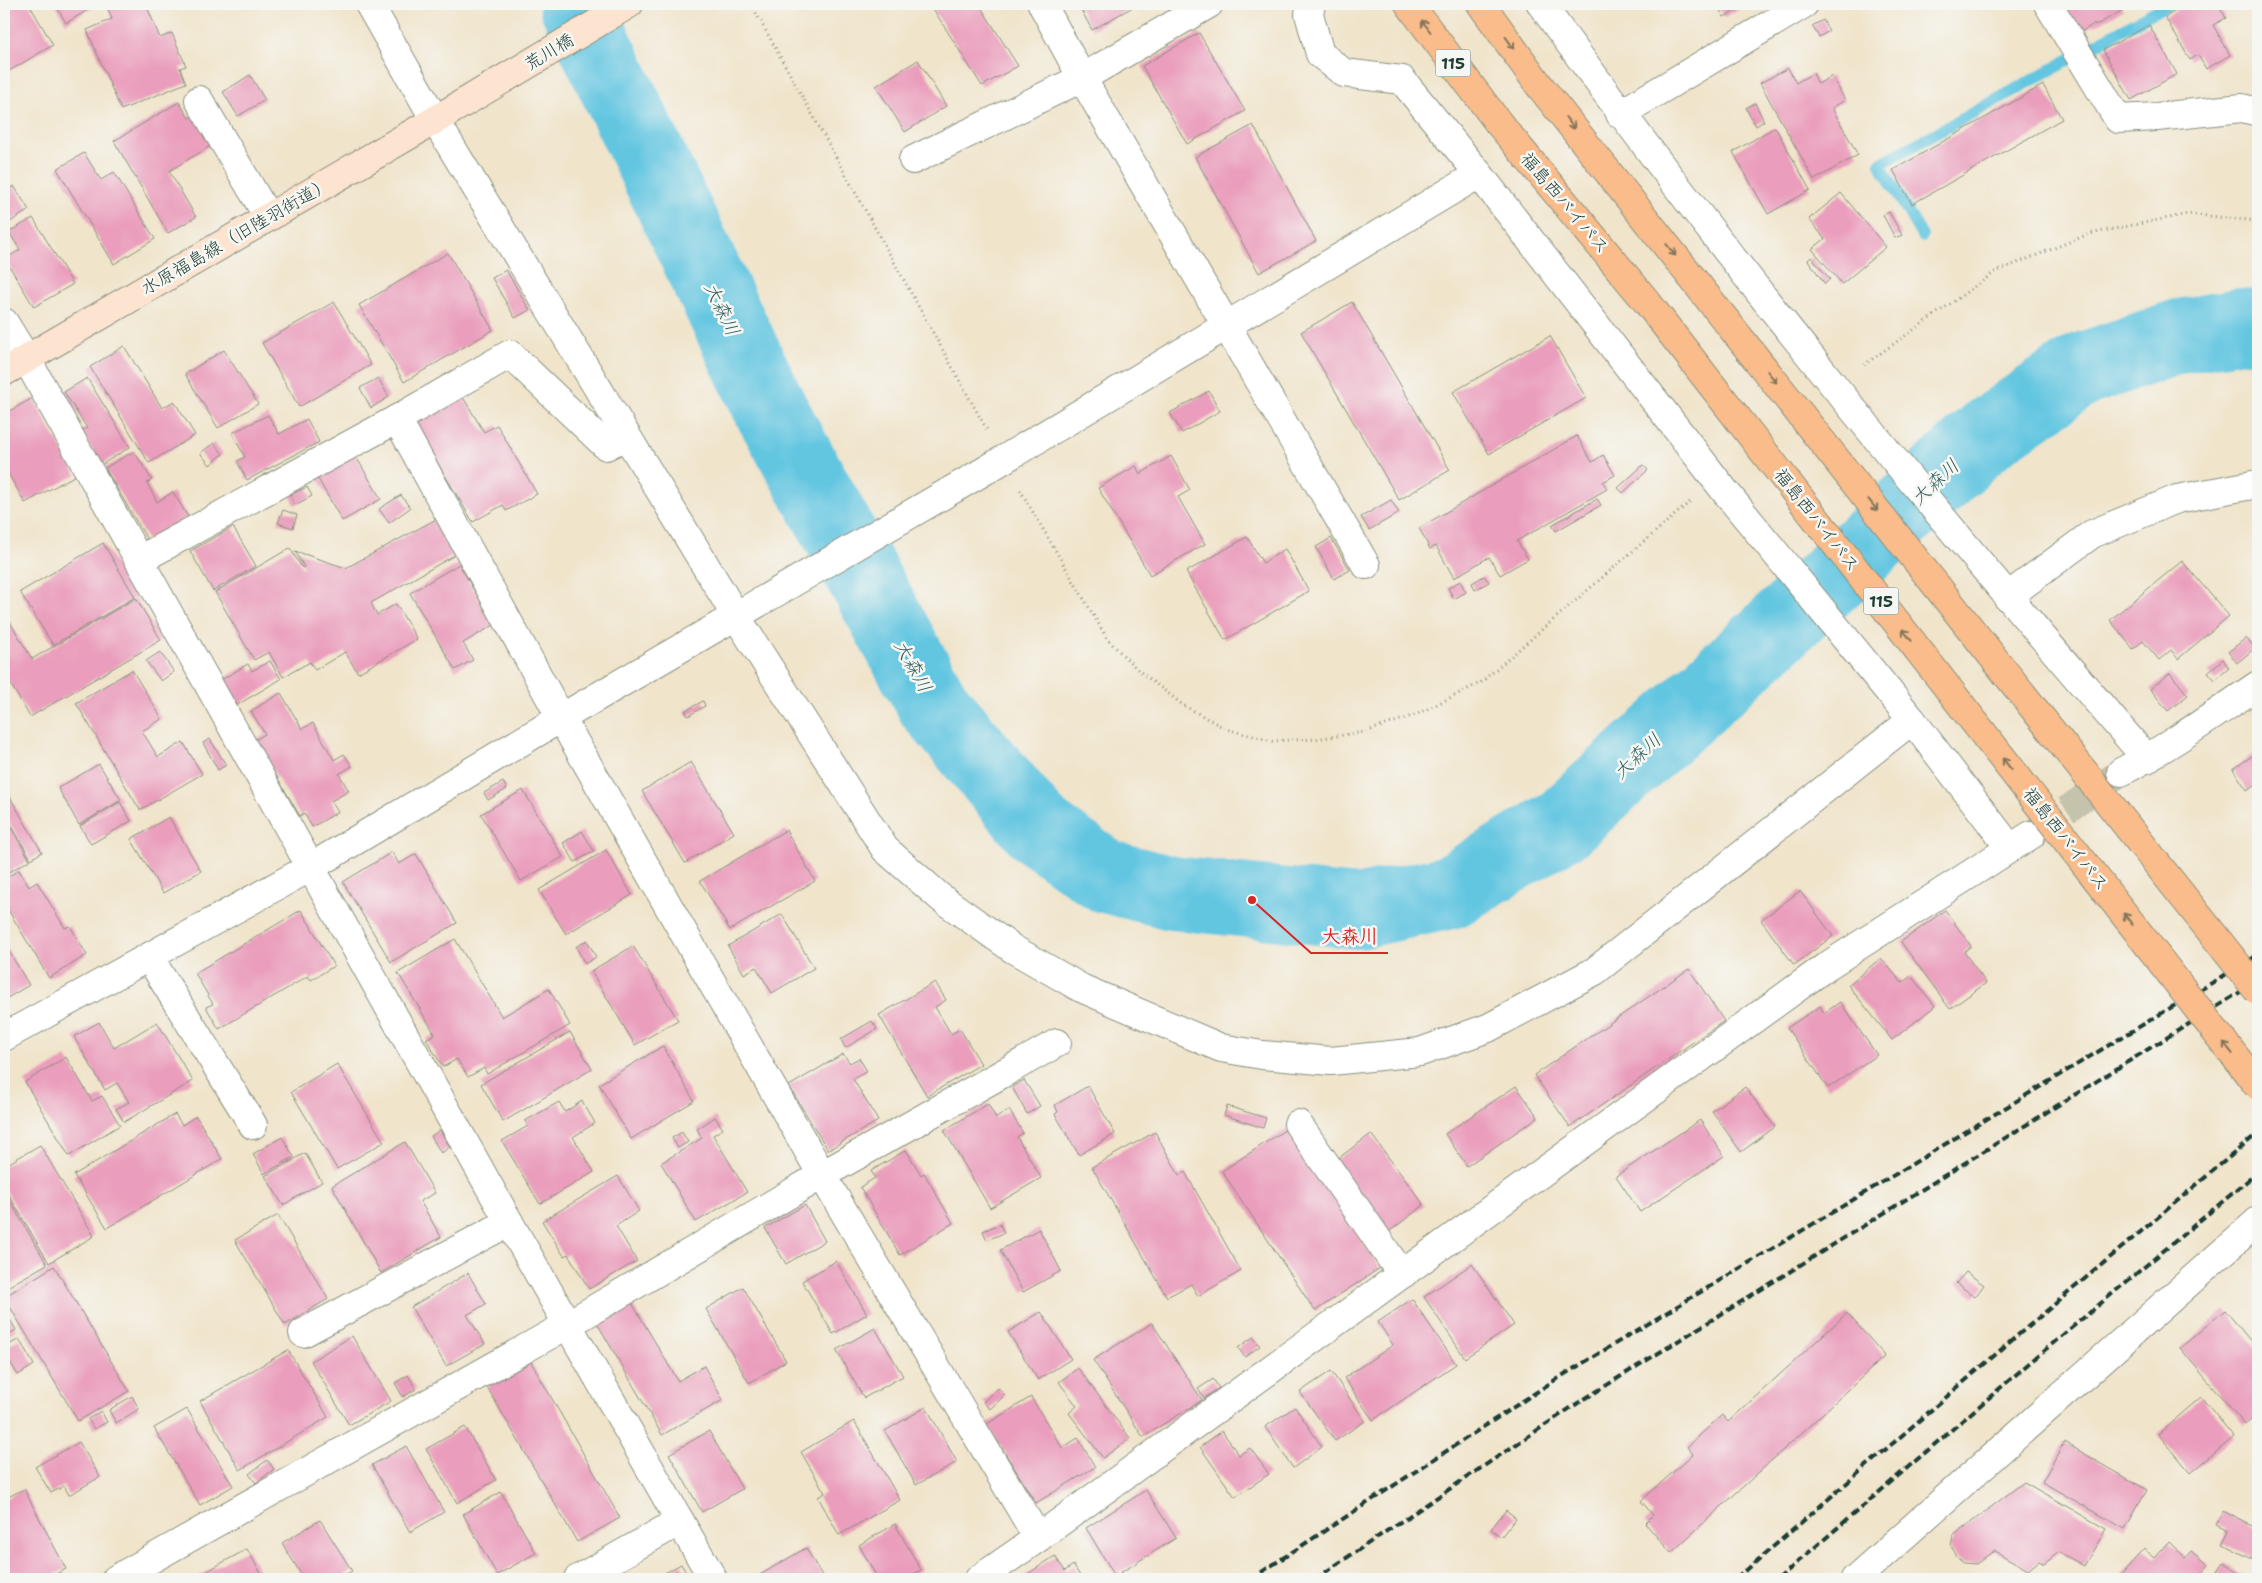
<svg xmlns="http://www.w3.org/2000/svg" width="2262" height="1583" font-family="'Shantell Sans','Klee One',sans-serif">
<rect width="100%" height="100%" fill="#f6f6f2"/>
<filter id="ink" filterUnits="userSpaceOnUse"><feTurbulence type="fractalNoise" baseFrequency=".02" numOctaves="2"/><feDisplacementMap in="SourceGraphic" scale="10" xChannelSelector="R" yChannelSelector="G"/><feConvolveMatrix kernelMatrix="1 2 1 2 8 2 1 2 1" color-interpolation-filters="sRGB"/></filter>
<filter id="wash" filterUnits="userSpaceOnUse"><feTurbulence type="fractalNoise" baseFrequency=".0096" numOctaves="4" result="noise"/><feDisplacementMap in="SourceGraphic" scale="20" xChannelSelector="R" yChannelSelector="G"/><feGaussianBlur stdDeviation="1.12" result="paint"/><feColorMatrix in="noise" values="0 0 0 0 0 0 0 0 0 0 0 0 0 0 0 0 0 1.4 0 .05"/><feComposite in="paint" operator="in"/></filter>
<g filter="url(#wash)">
<rect width="100%" height="100%" fill="#f0e4ca"/>
<g fill="none" stroke-linecap="round" stroke-linejoin="round">
<g stroke="#63c6e1" stroke-width="12">
<polyline points="2091,47 2168,4"/>
<polyline points="1922,236 1880,164 2074,57"/>
</g>
<polyline stroke="#63c6e1" stroke-width="74" points="576,4 772,412 934,705 1038,829 1105,876 1172,893 1358,912 1450,892 1563,824 1774,632 1987,434 2081,370 2180,336 2241,325 2258,327"/>
</g>
<g id="blocks">
<g fill="#ea9dbc">
<polygon points="4,4 29,4 53,45 4,74"/>
<polygon points="55,4 98,4 66,23"/>
<polygon points="122,4 146,4 160,38 172,33 186,66 180,68 186,83 121,110 87,30 112,19 108,9"/>
<polygon points="930,4 979,4 1018,66 982,86"/>
<polygon points="1078,4 1138,4 1092,30"/>
<polygon points="1716,4 1749,4 1724,17"/>
<polygon points="2062,4 2120,4 2123,10 2095,26 2094,24 2079,33"/>
<polygon points="2188,4 2218,4 2226,18 2213,25 2230,55 2206,69 2198,55 2190,60 2165,17"/>
<polygon points="1823,20 1829,31 1819,37 1812,26"/>
<polygon points="2149,25 2177,74 2131,100 2103,50"/>
<polygon points="1199,33 1245,111 1187,144 1142,66"/>
<polygon points="918,60 946,106 905,132 876,86"/>
<polygon points="1788,68 1796,83 1813,73 1818,84 1832,76 1845,100 1832,108 1858,155 1814,180 1760,83"/>
<polygon points="250,75 265,100 238,116 223,92"/>
<polygon points="2043,85 2062,119 1912,204 1893,170"/>
<polygon points="179,102 189,118 194,115 212,145 169,171 196,217 168,233 114,141"/>
<polygon points="1755,103 1764,121 1756,126 1746,108"/>
<polygon points="1253,125 1316,241 1259,273 1195,157"/>
<polygon points="1775,127 1810,190 1768,214 1733,152"/>
<polygon points="84,153 101,180 114,172 155,239 114,264 57,169"/>
<polygon points="14,186 29,210 4,226 4,192"/>
<polygon points="1841,193 1886,247 1842,284 1812,249 1825,239 1809,219"/>
<polygon points="1889,212 1902,235 1895,238 1883,215"/>
<polygon points="33,218 73,284 34,307 5,259 20,250 9,232"/>
<polygon points="448,253 493,330 404,382 359,305"/>
<polygon points="1811,257 1830,279 1825,284 1808,260"/>
<polygon points="506,270 530,310 515,318 492,278"/>
<polygon points="334,302 371,365 299,407 262,343"/>
<polygon points="1352,302 1450,470 1399,500 1301,332"/>
<polygon points="1550,336 1586,398 1489,454 1453,392"/>
<polygon points="124,346 162,408 174,401 195,435 149,463 90,367"/>
<polygon points="224,350 258,404 218,428 185,374"/>
<polygon points="87,378 130,447 101,465 81,431 87,428 64,392"/>
<polygon points="378,378 389,397 371,408 360,388"/>
<polygon points="1209,391 1220,411 1182,433 1170,413"/>
<polygon points="461,394 484,432 497,425 537,494 506,511 503,505 473,522 413,422"/>
<polygon points="33,398 76,475 25,503 4,466 4,414"/>
<polygon points="268,415 279,434 307,419 319,442 247,480 237,461 245,457 232,433"/>
<polygon points="1577,436 1592,462 1603,455 1615,475 1603,482 1607,489 1517,541 1528,559 1500,575 1489,557 1454,578 1436,546 1430,549 1419,528"/>
<polygon points="214,443 223,454 210,465 200,453"/>
<polygon points="134,451 152,480 147,483 157,502 173,492 188,517 148,541 105,468"/>
<polygon points="355,455 381,499 342,521 317,477"/>
<polygon points="1171,456 1190,490 1178,497 1205,544 1150,575 1098,488 1136,466 1140,474"/>
<polygon points="1643,465 1648,470 1623,493 1618,488"/>
<polygon points="307,487 312,496 295,505 290,495"/>
<polygon points="401,495 410,508 389,523 379,509"/>
<polygon points="1597,499 1601,505 1556,531 1552,525"/>
<polygon points="1391,500 1399,513 1369,530 1361,517"/>
<polygon points="283,510 297,515 293,528 278,523"/>
<polygon points="440,517 460,552 371,603 377,615 396,604 417,639 358,673 345,652 315,670 310,662 283,677 269,652 254,660 215,592 290,548 302,568 304,567 295,551 346,568"/>
<polygon points="233,527 256,566 213,591 190,551"/>
<polygon points="1247,537 1263,563 1285,549 1309,591 1225,640 1186,572"/>
<polygon points="1331,538 1350,570 1334,579 1316,547"/>
<polygon points="103,543 135,597 53,645 20,592"/>
<polygon points="2182,561 2229,616 2178,659 2171,650 2159,660 2143,641 2133,649 2110,620"/>
<polygon points="459,564 494,625 463,643 473,660 455,670 410,593"/>
<polygon points="1484,576 1489,582 1475,590 1472,583"/>
<polygon points="1460,581 1466,592 1454,599 1448,588"/>
<polygon points="136,598 161,640 30,717 4,673 4,612 32,659"/>
<polygon points="2246,638 2255,648 2237,663 2228,652"/>
<polygon points="160,652 174,672 161,681 146,661"/>
<polygon points="2223,659 2229,668 2215,680 2208,672"/>
<polygon points="270,661 281,679 237,705 221,680 248,664 252,671"/>
<polygon points="132,670 162,719 142,731 158,757 183,742 202,774 140,810 76,703"/>
<polygon points="2170,673 2188,695 2168,711 2150,689"/>
<polygon points="281,693 302,729 313,723 334,760 344,754 352,766 339,774 349,791 331,801 338,812 312,827 304,813 300,816 255,740 265,734 251,711"/>
<polygon points="703,701 705,706 688,716 685,711"/>
<polygon points="210,739 226,765 218,770 203,743"/>
<polygon points="2258,752 2258,783 2247,790 2233,769"/>
<polygon points="691,762 734,833 685,863 642,791"/>
<polygon points="99,764 121,800 79,825 58,788"/>
<polygon points="503,782 507,789 488,800 484,793"/>
<polygon points="4,787 42,852 31,859 4,813"/>
<polygon points="523,790 563,857 521,881 481,814"/>
<polygon points="120,802 131,821 91,844 80,826"/>
<polygon points="4,816 30,860 4,875"/>
<polygon points="169,817 201,871 163,893 131,839"/>
<polygon points="786,830 815,881 730,930 700,881"/>
<polygon points="582,831 594,851 575,862 563,843"/>
<polygon points="606,850 632,895 566,934 539,890"/>
<polygon points="392,852 399,864 416,854 457,923 391,962 343,882"/>
<polygon points="19,870 29,887 37,882 65,928 70,926 87,955 49,978 4,903 4,879"/>
<polygon points="1800,891 1833,936 1794,965 1761,920"/>
<polygon points="301,910 334,966 311,980 308,976 219,1029 206,1007 213,1004 195,973"/>
<polygon points="1945,910 1971,946 1964,952 1986,983 1950,1009 1901,942"/>
<polygon points="782,914 814,968 772,993 756,967 744,974 728,946"/>
<polygon points="455,939 502,1017 549,989 570,1025 487,1074 484,1068 468,1077 457,1059 443,1067 426,1039 435,1034 398,973"/>
<polygon points="587,940 596,957 585,964 576,947"/>
<polygon points="4,943 29,985 4,1000"/>
<polygon points="633,946 678,1020 635,1045 591,971"/>
<polygon points="1881,958 1902,983 1911,976 1935,1006 1892,1040 1848,985"/>
<polygon points="1689,969 1724,1021 1570,1127 1534,1075"/>
<polygon points="935,982 946,1000 935,1007 951,1034 960,1029 981,1064 927,1096 879,1015"/>
<polygon points="1840,1002 1877,1055 1828,1088 1787,1028 1820,1006 1824,1013"/>
<polygon points="872,1021 877,1029 845,1048 841,1039"/>
<polygon points="99,1022 114,1048 157,1022 193,1081 124,1122 116,1109 129,1102 117,1083 105,1090 74,1037"/>
<polygon points="570,1032 592,1069 503,1122 481,1084"/>
<polygon points="663,1046 694,1101 631,1139 599,1084"/>
<polygon points="843,1054 850,1063 859,1058 867,1071 853,1079 878,1121 828,1150 789,1086"/>
<polygon points="66,1057 92,1101 102,1096 120,1125 69,1156 25,1082"/>
<polygon points="337,1064 384,1142 337,1169 291,1092"/>
<polygon points="1024,1080 1040,1106 1027,1114 1012,1087"/>
<polygon points="1088,1086 1115,1134 1079,1155 1055,1114 1058,1112 1055,1105"/>
<polygon points="1516,1086 1538,1117 1467,1166 1445,1134"/>
<polygon points="1745,1087 1775,1127 1741,1152 1712,1111"/>
<polygon points="582,1101 595,1123 573,1137 594,1172 540,1204 502,1141 528,1126 525,1121 559,1102 565,1112"/>
<polygon points="988,1104 996,1118 1009,1110 1023,1133 1017,1137 1041,1178 990,1208 944,1130"/>
<polygon points="1227,1106 1266,1118 1263,1128 1224,1115"/>
<polygon points="175,1114 182,1125 196,1116 222,1159 107,1228 74,1175"/>
<polygon points="715,1117 723,1129 713,1135 747,1192 696,1222 661,1163 702,1138 697,1129"/>
<polygon points="1700,1120 1724,1156 1640,1212 1616,1176"/>
<polygon points="1288,1128 1380,1268 1315,1311 1222,1171"/>
<polygon points="440,1130 450,1147 441,1153 431,1136"/>
<polygon points="682,1132 688,1142 678,1148 672,1138"/>
<polygon points="1155,1132 1179,1175 1185,1172 1241,1271 1198,1296 1191,1284 1167,1297 1092,1167"/>
<polygon points="1371,1134 1424,1205 1386,1234 1332,1163"/>
<polygon points="282,1137 294,1157 264,1174 253,1154"/>
<polygon points="405,1142 435,1193 420,1201 441,1237 381,1273 332,1186"/>
<polygon points="40,1145 94,1236 49,1263 4,1187 4,1166"/>
<polygon points="906,1150 921,1175 924,1173 953,1223 900,1255 860,1187 875,1178 871,1171"/>
<polygon points="305,1153 322,1182 283,1205 265,1176"/>
<polygon points="618,1176 639,1211 616,1226 637,1261 589,1289 568,1254 564,1256 542,1221"/>
<polygon points="4,1191 47,1264 4,1289"/>
<polygon points="805,1205 825,1241 786,1264 765,1228"/>
<polygon points="278,1215 328,1299 285,1325 235,1240"/>
<polygon points="1000,1224 1004,1233 987,1240 983,1231"/>
<polygon points="1039,1229 1061,1271 1023,1292 1000,1250"/>
<polygon points="836,1261 867,1314 833,1334 802,1281"/>
<polygon points="1472,1264 1514,1325 1465,1358 1424,1297"/>
<polygon points="54,1266 129,1391 78,1421 4,1297"/>
<polygon points="1966,1272 1984,1285 1975,1297 1956,1283"/>
<polygon points="468,1273 486,1304 467,1315 485,1344 446,1366 411,1307"/>
<polygon points="743,1287 786,1361 749,1383 706,1309"/>
<polygon points="1412,1299 1456,1364 1373,1420 1344,1378 1393,1345 1378,1322"/>
<polygon points="632,1303 678,1381 704,1366 723,1400 662,1435 597,1323"/>
<polygon points="4,1309 16,1330 4,1337"/>
<polygon points="2225,1310 2258,1350 2258,1414 2245,1425 2180,1348"/>
<polygon points="1041,1312 1071,1359 1038,1380 1008,1332"/>
<polygon points="1847,1313 1885,1356 1671,1553 1645,1523 1653,1515 1641,1501 1693,1454 1687,1447 1722,1415 1728,1422"/>
<polygon points="1152,1323 1202,1400 1143,1437 1093,1360"/>
<polygon points="875,1328 903,1376 864,1398 836,1350"/>
<polygon points="352,1336 391,1401 349,1425 311,1361"/>
<polygon points="1253,1337 1260,1346 1245,1357 1238,1348"/>
<polygon points="19,1339 34,1365 18,1375 4,1352 4,1348"/>
<polygon points="288,1350 328,1417 240,1470 200,1401"/>
<polygon points="531,1362 620,1518 577,1542 487,1387"/>
<polygon points="1078,1368 1130,1438 1103,1458 1069,1413 1077,1406 1059,1382"/>
<polygon points="1331,1371 1365,1421 1335,1441 1300,1392"/>
<polygon points="408,1375 416,1389 403,1397 395,1383"/>
<polygon points="1213,1379 1219,1388 1204,1398 1198,1389"/>
<polygon points="998,1388 1005,1395 990,1409 983,1402"/>
<polygon points="132,1396 139,1409 116,1423 109,1410"/>
<polygon points="1031,1397 1062,1448 1078,1438 1095,1467 1036,1503 987,1424"/>
<polygon points="2201,1397 2234,1437 2191,1473 2158,1434"/>
<polygon points="926,1407 957,1462 916,1485 885,1431"/>
<polygon points="1295,1407 1322,1447 1293,1468 1265,1427"/>
<polygon points="187,1409 233,1486 200,1505 154,1428"/>
<polygon points="101,1411 107,1422 94,1429 88,1419"/>
<polygon points="854,1421 900,1500 839,1535 818,1497 825,1493 801,1452"/>
<polygon points="465,1427 496,1480 457,1503 426,1449"/>
<polygon points="709,1431 742,1489 702,1512 669,1454"/>
<polygon points="1222,1431 1239,1455 1250,1448 1269,1474 1235,1497 1200,1447"/>
<polygon points="79,1442 100,1477 69,1495 64,1486 51,1493 35,1467"/>
<polygon points="2064,1442 2147,1490 2125,1529 2042,1482"/>
<polygon points="406,1446 444,1512 410,1532 372,1465"/>
<polygon points="267,1460 274,1469 256,1483 249,1474"/>
<polygon points="2024,1482 2106,1529 2084,1566 2059,1552 2044,1564 2039,1561 2028,1570 1995,1551 1977,1564 1964,1563 1957,1558 1951,1546 1953,1536"/>
<polygon points="24,1489 66,1569 46,1579 6,1579 4,1576 4,1499"/>
<polygon points="1146,1490 1176,1538 1115,1576 1086,1528"/>
<polygon points="501,1492 536,1553 497,1575 463,1514"/>
<polygon points="1506,1510 1516,1518 1501,1537 1491,1529"/>
<polygon points="2223,1511 2258,1529 2258,1562 2221,1543 2228,1530 2216,1524"/>
<polygon points="320,1520 352,1571 338,1579 304,1579 282,1543"/>
<polygon points="895,1524 921,1570 905,1579 878,1579 859,1545"/>
<polygon points="2169,1542 2186,1558 2192,1551 2209,1565 2196,1579 2117,1579 2144,1549 2155,1558"/>
<polygon points="806,1548 824,1579 753,1579"/>
<polygon points="247,1549 264,1579 193,1579"/>
<polygon points="1055,1556 1065,1571 1073,1565 1082,1579 1020,1579"/>
<polygon points="2224,1563 2249,1579 2213,1579"/>
<polygon points="681,1564 690,1579 654,1579"/>
</g>
</g>
</g>
<g filter="url(#ink)">
<use href="#blocks" fill-opacity="0" stroke="#88907f" stroke-width="1"/>
<g fill="none" stroke-linecap="round" stroke-linejoin="round">
<polyline stroke="#c6c3ac" stroke-width="28" stroke-dasharray="28 14" stroke-linecap="butt" points="2032,834 2121,772"/>
<defs>
<g id="street">
<polyline points="369,4 435,120 736,616 885,849 941,898 1013,949 1081,988 1221,1048 1262,1055 1331,1061 1420,1052 1488,1028 1595,971 1912,720"/>
<polyline points="1042,4 1082,78 1366,565"/>
<polyline points="1311,4 1309,14 1320,54 1344,73 1402,80 1479,174 1724,490 1912,720 2010,848"/>
<path d="M1541 4C1730 265 1936 515 2147 759"/>
<polyline points="2048,4 2118,119 2157,117 2242,108 2258,112"/>
<polyline points="199,100 268,217"/>
<polyline points="1620,114 1804,4"/>
<polyline points="913,160 1082,78 1209,4"/>
<polyline points="4,322 26,358 509,1222 713,1579"/>
<polyline points="397,419 561,718 822,1175 1038,1538"/>
<polyline points="139,560 397,419 510,354 606,446 626,436"/>
<polyline points="2007,597 2092,534 2177,499 2252,485 2258,486"/>
<path d="M2121 772C2169 747 2214 715 2258 685"/>
<polyline points="149,957 253,1125"/>
<polyline points="4,1037 311,867 561,718 986,470 1479,174"/>
<polyline points="1298,1124 1396,1266 1404,1273"/>
<polyline points="303,1333 509,1222"/>
<polyline points="116,1579 567,1325 822,1175 1057,1043"/>
<polyline points="578,1579 680,1521"/>
<polyline points="979,1579 1038,1538 1827,966 2031,835"/>
<polyline points="1855,1579 2258,1221"/>
</g>
<polyline id="secondary" points="4,372 435,120 629,4"/>
<g id="highway">
<polyline points="1409,4 1497,121"/>
<polyline points="1481,4 1539,85"/>
</g>
</defs>
<use href="#street" stroke="#88907f" stroke-width="30"/>
<use href="#secondary" stroke="#88907f" stroke-width="30"/>
<use href="#highway" stroke="#88907f" stroke-width="30"/>
<g stroke="#88907f" stroke-width="3" stroke-dasharray="1 4" stroke-linecap="butt">
<polyline points="751,4 987,430"/>
<polyline points="1864,365 1995,272 2089,234 2188,214 2258,221"/>
<polyline points="1020,490 1108,640 1138,670 1183,705 1226,729 1272,741 1315,739 1365,732 1415,715 1480,683 1690,502"/>
</g>
<use href="#street" stroke="#fff" stroke-width="28"/>
<use href="#secondary" stroke="#fde4d0" stroke-width="28"/>
<use href="#highway" stroke="#f9bc8a" stroke-width="28"/>
<g stroke="#1f3d34" stroke-width="4" stroke-dasharray="8 4" stroke-linecap="butt">
<polyline points="1251,1579 1555,1380 2258,955"/>
<polyline points="1315,1579 1578,1403 2258,981"/>
<polyline points="1736,1579 2018,1335 2258,1133"/>
<polyline points="1778,1579 2034,1359 2258,1172"/>
</g>
<defs>
<g id="highway-bridge">
<polyline points="1539,85 2258,991"/>
<polyline points="1497,121 1647,302 2258,1086"/>
</g>
</defs>
<use href="#highway-bridge" stroke="#88907f" stroke-width="30" stroke-linecap="butt"/>
<use href="#highway-bridge" stroke="#f9bc8a" stroke-width="28"/>
</g>
<defs><path id="oneway-shaft" d="M-6 0H5M1.5-3L5.5 0L1.5 3" fill="none" stroke-width="1.6" stroke-linecap="round" stroke-linejoin="round" transform="scale(1.25)"/></defs>
<g stroke="#81765b">
<use href="#oneway-shaft" transform="translate(1426 26) rotate(-127)"/>
<use href="#oneway-shaft" transform="translate(1510 43) rotate(54)"/>
<use href="#oneway-shaft" transform="translate(1570 123) rotate(52)"/>
<use href="#oneway-shaft" transform="translate(1671 250) rotate(52)"/>
<use href="#oneway-shaft" transform="translate(1772 377) rotate(52)"/>
<use href="#oneway-shaft" transform="translate(1873 505) rotate(52)"/>
<use href="#oneway-shaft" transform="translate(1907 635) rotate(-128)"/>
<use href="#oneway-shaft" transform="translate(2007 764) rotate(-128)"/>
<use href="#oneway-shaft" transform="translate(2128 919) rotate(-128)"/>
<use href="#oneway-shaft" transform="translate(2228 1048) rotate(-128)"/>
</g>
</g>
<g text-anchor="middle" dominant-baseline="central" stroke-width="5" stroke-linejoin="round" paint-order="stroke">
<g fill="#f6f6f2" stroke="#60746d" stroke-width="1">
<rect x="1435.5" y="49.5" width="35" height="27" rx="4"/>
<rect x="1863.5" y="587.5" width="35" height="27" rx="4"/>
</g>
<g font-size="16" font-weight="bold" fill="#1f3d34">
<text x="1453" y="63">115</text>
<text x="1881" y="601">115</text>
</g>
<g font-size="18" fill="#1f3d34" stroke="#f6f6f2">
<text transform="translate(549 52) rotate(-31)">荒川橋</text>
<text transform="translate(1565 203) rotate(50)">福島西バイパス</text>
<text transform="translate(236 236) rotate(-30)">水原福島線（旧陸羽街道）</text>
<text transform="translate(1817 520) rotate(52)">福島西バイパス</text>
<text transform="translate(2066 839) rotate(52)">福島西バイパス</text>
</g>
<g font-size="19" font-style="italic" fill="#305f5f" stroke="#f6f6f2">
<text transform="translate(722 309) rotate(64)">大森川</text>
<text transform="translate(1935 482) rotate(-43)">大森川</text>
<text transform="translate(913 666) rotate(61)">大森川</text>
<text transform="translate(1637 756) rotate(-43)">大森川</text>
</g>
</g>
<path fill="none" stroke="#d62828" stroke-width="2" d="M1252 900L1311 953H1388"/>
<circle fill="#d62828" stroke="#f6f6f2" stroke-width="2" cx="1252" cy="900" r="5"/>
<g font-size="19" text-anchor="middle" font-weight="bold" fill="#d62828" stroke="#f6f6f2" stroke-width="5" stroke-linejoin="round" paint-order="stroke">
<text x="1350" y="943">大森川</text>
</g>
<rect width="2262" height="1583" fill="none" stroke="#f6f6f2" stroke-width="20"/>
</svg>
